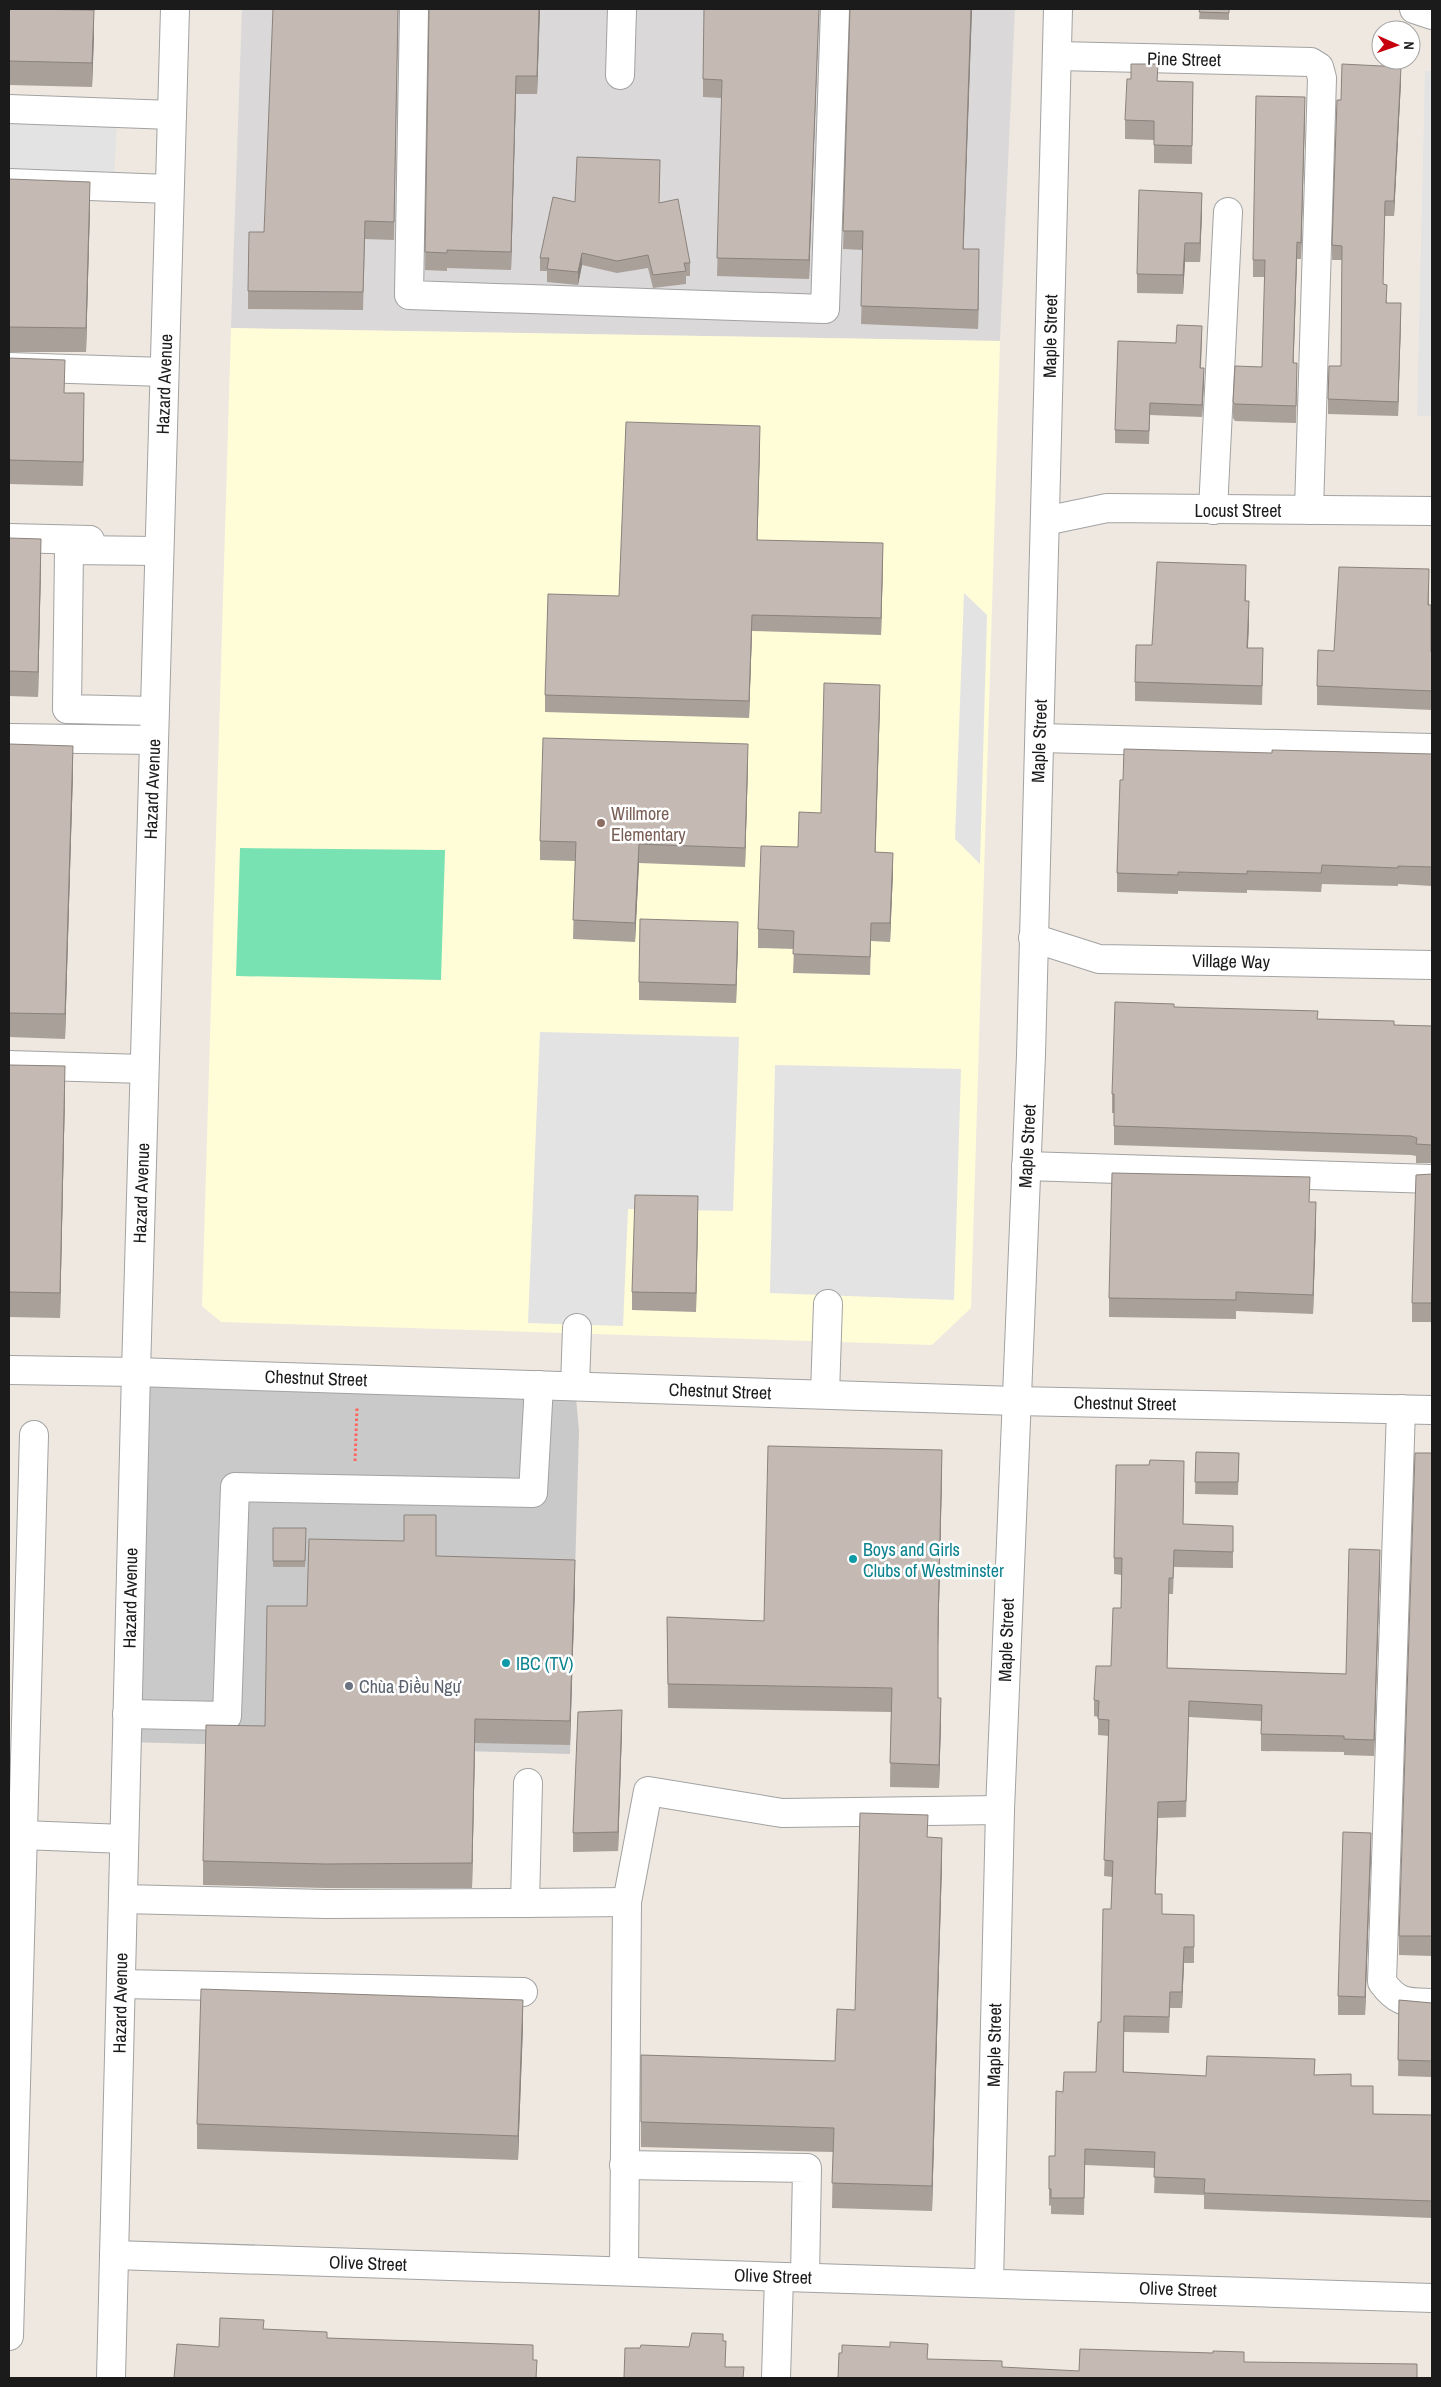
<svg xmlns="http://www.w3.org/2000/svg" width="1441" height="2387" font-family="'Archivo Narrow',sans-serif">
<rect width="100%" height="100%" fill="#eee8e0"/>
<polygon fill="#dad8d8" points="242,9 1015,9 1000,341 231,328"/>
<polygon fill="#fffcd8" points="231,328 1000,341 971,1308 932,1345 221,1322 202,1306"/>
<polygon fill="#c9c9c9" points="136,1372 575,1386 579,1431 570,1754 127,1742"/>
<polygon fill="#79e2b2" points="240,848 445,850 441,980 236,976"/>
<g fill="#e3e3e3">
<polygon points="1425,71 1432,71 1432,416 1417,416"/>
<polygon points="9,97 118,101 113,200 9,197"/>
<polygon points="964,593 987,615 980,864 955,839"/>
<polygon points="540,1032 739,1037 733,1211 628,1209 623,1326 528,1323"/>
<polygon points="775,1065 961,1069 954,1300 770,1293"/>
</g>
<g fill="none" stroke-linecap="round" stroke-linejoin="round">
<defs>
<g id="minor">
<polyline points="414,9 409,295 825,309 835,9"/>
<polyline points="1414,9 1432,15"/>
<polyline points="1057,56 1311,62 1319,67 1322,78 1309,510"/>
<polyline points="620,75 622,9"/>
<polyline points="9,109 172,115"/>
<polyline points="9,183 169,189"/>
<polyline points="9,367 164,372"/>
<polyline points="1213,510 1228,212"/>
<polyline points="1045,521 1107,508 1432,511"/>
<polyline points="9,538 90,540"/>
<polyline points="154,711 67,709 69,550 159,551"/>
<polyline points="9,738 154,740"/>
<polyline points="1040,738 1432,748"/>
<polyline points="1033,938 1099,959 1432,965"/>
<polyline points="9,1065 144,1069"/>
<polyline points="1026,1166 1432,1179"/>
<polyline points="9,1370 136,1372 1015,1401 1432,1410"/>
<polyline points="575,1386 577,1328"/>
<polyline points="825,1394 828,1304"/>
<path d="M1401 1409 1382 1982C1398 2004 1407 2002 1432 2003"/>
<polyline points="127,1714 227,1716 235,1487 533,1493 539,1385"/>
<polyline points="23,1835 124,1839"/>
<polyline points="123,1899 325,1904 525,1903 528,1783"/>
<polyline points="525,1903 627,1902"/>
<polyline points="121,1984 523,1992"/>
<polyline points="624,2165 807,2168 805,2277"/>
<polyline points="114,2255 1432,2298"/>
<polyline points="624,2271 627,1902 648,1791 782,1813 1000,1810"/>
<polyline points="989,2283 1000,1810 1031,1055 1058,9"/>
<polyline points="9,2336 34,1435"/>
<polyline points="111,2378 136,1372 175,9"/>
<polyline points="776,2378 779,2277"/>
</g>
</defs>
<use href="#minor" stroke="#a2a2a2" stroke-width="30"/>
<polyline stroke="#ff6560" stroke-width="3" stroke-dasharray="2.5 2.5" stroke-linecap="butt" points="355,1461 357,1407"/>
<use href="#minor" stroke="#fff" stroke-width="28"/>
</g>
<g fill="#a9a09a">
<polygon points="9,9 94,35 92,87 9,85"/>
<polygon points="398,9 394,240 365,239 363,310 248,309 248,291"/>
<polygon points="429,9 540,9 537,94 516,94 511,270 447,268 447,271 425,270"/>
<polygon points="819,9 809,279 717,276 722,98 703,97 703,79"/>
<polygon points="850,9 972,9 963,249 979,268 978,329 861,324 863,250 843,249"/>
<polygon points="1200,9 1229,9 1229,20 1199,19"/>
<polygon points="1158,81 1193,82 1192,164 1154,163 1154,140 1125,139 1125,120"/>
<polygon points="1401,81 1394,216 1385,216 1383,284 1387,303 1401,317 1398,416 1328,414 1328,399 1341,366 1342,260 1332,260 1332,245 1341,100"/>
<polygon points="1305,113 1301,259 1297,259 1293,363 1297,379 1296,423 1235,421 1233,418 1233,402 1262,367 1265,277 1253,277 1253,260"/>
<polygon points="660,172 659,203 690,263 690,276 686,276 686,284 653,288 648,268 617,273 582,265 578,285 547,282 547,271 540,271 540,258 575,202"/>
<polygon points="9,179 90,206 86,352 9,352"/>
<polygon points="1202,211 1200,262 1185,262 1183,294 1137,293 1137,274"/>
<polygon points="1202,339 1201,368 1204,381 1202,417 1150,415 1149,444 1115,443 1115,430 1176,343"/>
<polygon points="9,358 64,393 84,418 83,486 9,484"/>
<polygon points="760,443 757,540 883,560 881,635 752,631 749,718 545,712 545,695 619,596"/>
<polygon points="9,538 41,563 38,697 9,696"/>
<polygon points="1246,584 1246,601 1249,620 1248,648 1263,666 1262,705 1135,701 1135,682 1152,645"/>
<polygon points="1429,588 1429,605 1431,652 1432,652 1432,710 1317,705 1317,686 1334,651"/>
<polygon points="880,703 875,852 893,871 890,942 871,941 870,975 793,973 794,949 758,948 758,929 798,847 821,813"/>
<polygon points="9,744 73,771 65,1039 9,1037"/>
<polygon points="1272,753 1432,754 1432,886 1398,884 1398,886 1322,884 1321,892 1247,890 1247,893 1178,891 1178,894 1117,892 1117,873 1123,780"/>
<polygon points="748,763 745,867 639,863 635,942 573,939 575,861 540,860 540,841"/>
<polygon points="738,940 736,1003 639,1000 639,982"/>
<polygon points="1174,1007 1318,1019 1394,1025 1432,1026 1432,1163 1416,1163 1416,1156 1411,1155 1114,1145 1114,1113 1112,1113 1112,1094"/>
<polygon points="9,1065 65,1091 60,1318 9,1317"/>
<polygon points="1432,1174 1432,1322 1412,1322 1412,1303"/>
<polygon points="1310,1202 1316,1221 1313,1314 1236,1311 1236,1319 1109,1317 1109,1298"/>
<polygon points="698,1215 696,1312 632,1310 632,1292"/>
<polygon points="1196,1452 1239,1453 1238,1495 1195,1494"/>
<polygon points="1432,1453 1432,1956 1399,1955 1399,1936"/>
<polygon points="942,1474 938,1648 938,1698 941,1722 939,1788 890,1787 891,1712 668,1708 667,1617 764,1621"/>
<polygon points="1184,1477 1183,1525 1233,1526 1233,1568 1174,1567 1173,1594 1169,1594 1167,1668 1346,1674 1380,1566 1374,1756 1344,1755 1344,1752 1261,1751 1261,1721 1189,1717 1186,1817 1158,1818 1155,1894 1162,1914 1194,1915 1194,1963 1184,1963 1182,2008 1170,2008 1169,2033 1124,2032 1124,2072 1206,2076 1315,2075 1351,2086 1373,2114 1432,2115 1432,2218 1204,2209 1204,2195 1154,2193 1155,2168 1085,2165 1084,2215 1051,2214 1051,2205 1049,2206 1049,2156 1055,2156 1063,2092 1096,2072 1111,1909 1112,1877 1104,1876 1109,1736 1098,1735 1098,1717 1094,1716 1094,1700 1111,1666 1121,1608 1122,1575 1114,1574 1114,1558"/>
<polygon points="273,1528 306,1528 305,1567 273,1567"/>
<polygon points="436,1556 575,1584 570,1745 475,1743 472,1888 325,1888 203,1885 203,1861 265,1726 307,1606"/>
<polygon points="622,1729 618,1851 573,1852 573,1833"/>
<polygon points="928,1837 942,1862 932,2211 832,2208 833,2152 641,2147 641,2055 835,2061 855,2010"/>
<polygon points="1371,1852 1365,2015 1338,2015 1338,1996"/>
<polygon points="1399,2000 1432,2003 1432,2077 1398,2076"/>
<polygon points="523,2025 518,2160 197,2149 197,2124"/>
</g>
<g fill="#8a827d">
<polygon points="539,9 540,9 537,94 537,76"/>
<polygon points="819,9 809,279 809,260"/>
<polygon points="971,9 972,9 963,267 963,249"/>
<polygon points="94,10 94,35 92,87 92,63"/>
<polygon points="1401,67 1401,81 1394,216 1394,201"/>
<polygon points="516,76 516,94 511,270 511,252"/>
<polygon points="1305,97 1305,113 1301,259 1301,243"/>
<polygon points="90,182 90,206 86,352 86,328"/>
<polygon points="1202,193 1202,211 1200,262 1200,243"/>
<polygon points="1297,242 1297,259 1293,379 1293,363"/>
<polygon points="1185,243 1185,262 1183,294 1183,275"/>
<polygon points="979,249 979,268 978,329 978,310"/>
<polygon points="582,253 582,265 578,285 578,272"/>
<polygon points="1401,303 1401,317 1398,416 1398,402"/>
<polygon points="1204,368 1204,381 1202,417 1202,405"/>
<polygon points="84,393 84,418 83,486 83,462"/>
<polygon points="760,426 760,443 757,557 757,540"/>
<polygon points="41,539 41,563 38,697 38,672"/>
<polygon points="883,543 883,560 881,635 881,618"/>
<polygon points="1249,601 1249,620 1247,666 1247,648"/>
<polygon points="752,615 752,631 749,718 749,701"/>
<polygon points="880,685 880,703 875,871 875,852"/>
<polygon points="748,744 748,763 745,867 745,848"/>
<polygon points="73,746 73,771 65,1039 65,1014"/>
<polygon points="639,844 639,863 635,942 635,923"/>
<polygon points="893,853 893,871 890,942 890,923"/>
<polygon points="738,922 738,940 736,1003 736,985"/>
<polygon points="65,1066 65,1091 60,1318 60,1293"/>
<polygon points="698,1196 698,1215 696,1312 696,1293"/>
<polygon points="1316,1202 1316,1221 1313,1314 1313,1295"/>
<polygon points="942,1450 942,1474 938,1648 938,1624"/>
<polygon points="1380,1550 1380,1566 1374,1756 1374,1740"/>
<polygon points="575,1560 575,1584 570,1745 570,1721"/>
<polygon points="941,1698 941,1722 939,1788 939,1765"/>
<polygon points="622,1710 622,1729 618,1851 618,1832"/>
<polygon points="475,1719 475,1743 472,1888 472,1863"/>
<polygon points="1158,1802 1158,1818 1155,1910 1155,1894"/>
<polygon points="1371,1833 1371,1852 1365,2015 1365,1997"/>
<polygon points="942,1838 942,1862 932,2211 932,2186"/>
<polygon points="1184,1947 1184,1963 1182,2008 1182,1992"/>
<polygon points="523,2000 523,2025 518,2160 518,2136"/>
</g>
<g fill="#c5bab3" stroke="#8a827d">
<polygon points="9,9 94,10 92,63 9,61"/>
<polygon points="273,9 398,9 394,222 365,221 363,292 248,291 249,232 264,232"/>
<polygon points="429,9 539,9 537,76 516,76 511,252 447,250 447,253 425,252"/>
<polygon points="704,9 819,9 809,260 717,258 722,80 703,79"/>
<polygon points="850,9 971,9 963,249 979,249 978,310 861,306 863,231 843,231"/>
<polygon points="1200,9 1229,9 1229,13 1199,12"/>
<polygon points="1131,64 1158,64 1157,81 1193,82 1192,146 1154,145 1154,121 1125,120 1127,79 1131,79"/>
<polygon points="1342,64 1401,67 1394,201 1385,201 1383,284 1387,285 1386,303 1401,303 1398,402 1328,399 1329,366 1341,366 1342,246 1332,245 1337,100 1341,100"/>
<polygon points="1256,96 1305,97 1301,243 1297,242 1293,363 1297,363 1296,406 1235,404 1233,402 1235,366 1262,367 1265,260 1253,260"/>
<polygon points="577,157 660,160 659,203 678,199 690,263 684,263 686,271 653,275 648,255 617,261 582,253 578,272 547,269 549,258 540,258 553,197 575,202"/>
<polygon points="9,179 90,182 86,328 9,327"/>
<polygon points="1139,190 1202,193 1200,243 1185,243 1183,275 1137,274"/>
<polygon points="1177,325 1202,326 1200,368 1204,368 1202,405 1150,403 1149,431 1115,430 1118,341 1176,343"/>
<polygon points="9,358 65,360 64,393 84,393 83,462 9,460"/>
<polygon points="626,422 760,426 757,540 883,543 881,618 752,615 749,701 545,695 548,594 619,596"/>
<polygon points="9,538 41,539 38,672 9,671"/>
<polygon points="1157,562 1246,565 1245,601 1249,601 1247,648 1263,648 1262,686 1135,682 1136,645 1152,645"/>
<polygon points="1339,567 1429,569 1428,605 1431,605 1431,652 1432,652 1432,691 1317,686 1318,650 1334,651"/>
<polygon points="824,683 880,685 875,852 893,853 890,923 871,923 870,957 793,954 794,931 758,929 761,846 798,847 799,812 821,813"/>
<polygon points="543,738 748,744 745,848 639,844 635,923 573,920 576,842 540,841"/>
<polygon points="9,744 73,746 65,1014 9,1013"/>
<polygon points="1124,749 1272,753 1272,750 1432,754 1432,867 1398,866 1398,868 1322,865 1321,873 1247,871 1247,874 1178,872 1178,875 1117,873 1120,780 1123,780"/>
<polygon points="640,919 738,922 736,985 639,982"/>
<polygon points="1115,1002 1174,1004 1174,1007 1318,1011 1317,1019 1394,1021 1394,1025 1432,1026 1432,1145 1416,1144 1417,1138 1411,1136 1114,1126 1114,1094 1112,1094"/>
<polygon points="9,1065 65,1066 60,1293 9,1292"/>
<polygon points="1112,1173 1310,1177 1309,1202 1316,1202 1313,1295 1236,1292 1236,1300 1109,1298"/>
<polygon points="1432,1174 1432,1303 1412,1303 1416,1175"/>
<polygon points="635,1195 698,1196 696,1293 632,1292"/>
<polygon points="768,1446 942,1450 938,1624 938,1698 941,1698 939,1765 890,1763 892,1688 668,1684 667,1617 764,1621"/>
<polygon points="1196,1452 1239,1453 1238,1482 1195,1482"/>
<polygon points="1415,1453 1432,1453 1432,1936 1399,1936"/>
<polygon points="1150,1460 1184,1461 1183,1524 1233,1526 1233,1552 1174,1550 1173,1578 1169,1578 1167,1668 1346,1674 1349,1549 1380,1550 1374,1740 1344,1739 1344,1736 1261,1734 1262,1705 1189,1701 1186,1801 1158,1802 1155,1894 1162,1894 1162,1914 1194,1915 1194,1947 1184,1947 1182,1992 1170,1992 1169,2017 1124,2016 1123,2072 1206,2076 1207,2056 1315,2059 1314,2075 1351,2074 1351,2086 1373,2086 1373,2114 1432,2115 1432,2201 1204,2193 1205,2179 1154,2177 1155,2152 1085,2149 1084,2198 1051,2198 1051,2189 1049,2189 1049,2156 1055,2156 1056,2091 1063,2092 1064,2072 1096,2072 1098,2022 1101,2022 1103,1909 1111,1909 1113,1861 1104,1860 1109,1720 1098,1719 1099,1701 1094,1700 1096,1666 1111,1666 1113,1608 1121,1608 1122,1558 1114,1558 1116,1465 1149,1465"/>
<polygon points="404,1515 436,1515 436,1556 575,1560 570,1721 475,1719 472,1863 325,1864 203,1861 206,1725 265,1726 267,1606 307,1606 309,1539 404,1541"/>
<polygon points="273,1528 306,1528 305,1561 273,1561"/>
<polygon points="622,1710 618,1832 573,1833 578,1712"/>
<polygon points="860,1813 928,1815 927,1837 942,1838 932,2186 832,2183 834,2128 641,2122 641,2055 835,2061 837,2009 855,2010"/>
<polygon points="1343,1832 1371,1833 1365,1997 1338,1996"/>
<polygon points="201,1989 523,2000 518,2136 197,2124"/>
<polygon points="1399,2000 1432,2003 1432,2061 1398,2060"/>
<polygon points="220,2318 264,2320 263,2329 327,2332 327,2338 533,2345 533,2360 537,2360 536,2378 174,2378 177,2344 219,2347"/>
<polygon points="692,2333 723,2334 723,2341 726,2341 725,2367 744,2367 743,2378 624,2378 625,2348 640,2348 641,2345 689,2347"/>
<polygon points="890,2342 928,2344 927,2359 1002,2361 1002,2367 1079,2371 1080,2349 1213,2353 1213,2351 1244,2352 1244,2362 1417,2364 1417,2378 838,2378 839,2353 842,2353 842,2345 890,2347"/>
</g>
<circle fill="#8d6e63" stroke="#fff" stroke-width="2" cx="601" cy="823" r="5"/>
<g fill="#0f9aa8" stroke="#fff" stroke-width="2">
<circle cx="853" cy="1559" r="5"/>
<circle cx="506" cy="1663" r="5"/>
</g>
<circle fill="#6b7280" stroke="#fff" stroke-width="2" cx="349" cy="1686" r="5"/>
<g text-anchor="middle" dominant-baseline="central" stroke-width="5" stroke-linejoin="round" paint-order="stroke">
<g font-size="18" fill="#1b1b1b" stroke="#fff">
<text transform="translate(1184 59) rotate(1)">Pine Street</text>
<text transform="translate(1050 336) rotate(-89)">Maple Street</text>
<text transform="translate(164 384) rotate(-88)">Hazard Avenue</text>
<text x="1238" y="510">Locust Street</text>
<text transform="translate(1039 741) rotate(-88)">Maple Street</text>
<text transform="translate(152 789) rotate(-88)">Hazard Avenue</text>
<text transform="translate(1231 961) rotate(1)">Village Way</text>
<text transform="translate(1027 1146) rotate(-87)">Maple Street</text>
<text transform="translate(141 1193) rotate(-88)">Hazard Avenue</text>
<text transform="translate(316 1378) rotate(2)">Chestnut Street</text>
<text transform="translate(720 1391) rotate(2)">Chestnut Street</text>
<text transform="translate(1125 1403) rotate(1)">Chestnut Street</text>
<text transform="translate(130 1598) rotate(-89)">Hazard Avenue</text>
<text transform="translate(1006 1640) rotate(-88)">Maple Street</text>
<text transform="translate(120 2003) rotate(-89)">Hazard Avenue</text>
<text transform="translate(994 2045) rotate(-89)">Maple Street</text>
<text transform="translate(368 2263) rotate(2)">Olive Street</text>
<text transform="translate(773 2276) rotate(2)">Olive Street</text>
<text transform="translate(1178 2289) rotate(2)">Olive Street</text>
</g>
<g font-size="18" fill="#785e54" stroke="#fff" text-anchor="start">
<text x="611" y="813">Willmore<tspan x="611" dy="21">Elementary</tspan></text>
</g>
<g font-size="18" fill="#0d838f" stroke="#fff" text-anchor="start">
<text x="863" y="1549">Boys and Girls<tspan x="863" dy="21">Clubs of Westminster</tspan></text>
<text x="516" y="1663">IBC (TV)</text>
</g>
<g font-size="18" fill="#5b616d" stroke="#fff" text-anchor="start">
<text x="359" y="1686">Chùa Điều Ngự</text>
</g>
</g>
<rect width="1441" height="2387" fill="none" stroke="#1b1b1b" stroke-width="20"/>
<g transform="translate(1396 45) rotate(92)"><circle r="24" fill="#ffffff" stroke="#a4a4a4"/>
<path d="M0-4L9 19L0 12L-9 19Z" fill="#c7000e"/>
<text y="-8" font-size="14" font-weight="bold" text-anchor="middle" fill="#1b1b1b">N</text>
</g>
</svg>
